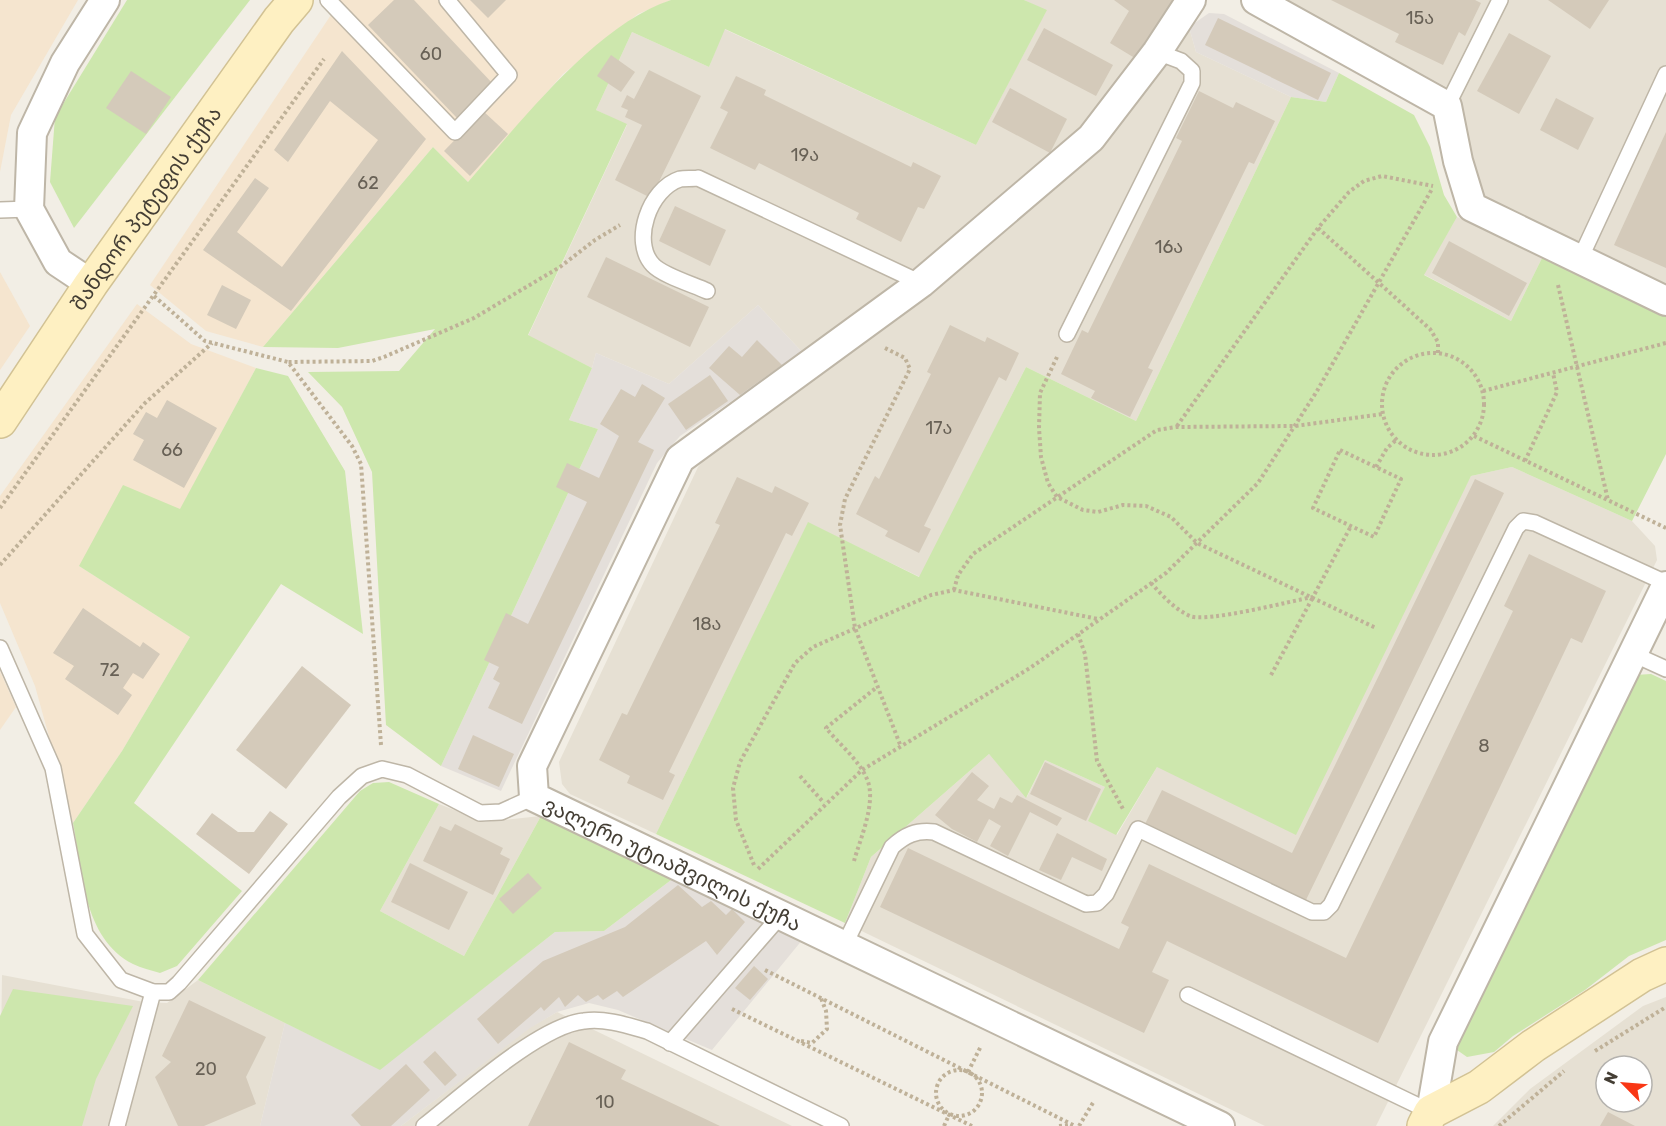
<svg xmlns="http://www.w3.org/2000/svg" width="1666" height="1126" font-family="Rubik,'Noto Sans Georgian',sans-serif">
<rect width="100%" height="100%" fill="#f2eee5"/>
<g fill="#e6e0d3" fill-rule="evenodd">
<polygon points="1024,0 1176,0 1081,136 902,287 803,353 758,305 669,384 596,353 592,368 528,336 627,125 596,110 632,32 709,67 724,29 976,145 1046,11"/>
<polygon points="1283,0 1666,0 1666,287 1491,204 1475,187 1450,89"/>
<polygon points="1189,27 1196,52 1291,97 1136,421 1026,367 920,577 808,523 656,834 570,794 562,784 559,762 698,467 719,442 930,289"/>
<polygon points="1457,217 1543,256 1511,321 1423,274"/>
<polygon points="1512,467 1632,521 1655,546 1657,560 1376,1126 1265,1126 845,923 871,857 989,754 1027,797 1045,760 1105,787 1117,835 1157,767 1455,506 1471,476"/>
<polygon points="439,804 485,822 541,816 464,956 380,911"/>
<polygon points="2,975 144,1002 167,1003 198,980 285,1023 260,1126 0,1126"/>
<path d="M1666 997V1126H1493L1530 1089 1643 1006ZM1606 1066H1642V1102H1606Z"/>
<polygon points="557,1012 792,1126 401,1126 529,1028"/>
</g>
<g fill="#f5e5cf">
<polygon points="0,0 78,0 11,115 0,172"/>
<polygon points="341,0 671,0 638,14 563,74 468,182 433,147 263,347 206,331 150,285"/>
<polygon points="0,272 30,326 0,370"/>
<polygon points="137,304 191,344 256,368 180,510 79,566 190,637 122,751 73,823 35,686 0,603 0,496"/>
<polygon points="0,671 16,707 0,730"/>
</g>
<g fill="#e4dfda">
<polygon points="1209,13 1224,14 1339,73 1326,102 1291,97 1196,52 1189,27"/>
<polygon points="758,305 803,353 680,436 657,463 501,791 441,766 598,429 569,420 592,368 596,353 669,384"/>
<polygon points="675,877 803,939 712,1050 618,1010 589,1003 557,1012 530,1028 401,1126 260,1126 285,1023 380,1069 555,932 604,931"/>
</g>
<g fill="#cde7ad">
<polygon points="127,0 250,0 74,228 50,182 55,117"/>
<path d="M671 0H1024L1047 10 976 145 725 29 709 67 632 32 596 110 627 124 528 335 592 368 569 420 598 429 441 766 386 725 372 472 342 407 308 372 399 371 435 329 338 348 263 347 433 147 468 182C520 123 595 25 671 0Z"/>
<polygon points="1339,73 1414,115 1430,147 1444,195 1457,217 1424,275 1511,321 1543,256 1666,311 1666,454 1632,521 1512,467 1471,476 1296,835 1157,767 1116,835 1088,821 1105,787 1045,760 1026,798 989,754 871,857 845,923 656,834 808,522 919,577 1026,367 1136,421 1291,97 1326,102"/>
<path d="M256 368 288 376 345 471 363 634 281 584 134 803 242 891 177 966 160 973C151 970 141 968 133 964 83 938 82 871 73 823L122 751 190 637 79 566 123 485 180 509Z"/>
<polygon points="1651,674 1666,681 1666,940 1629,956 1585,990 1513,1036 1494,1052 1467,1057 1457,1050 1458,1035 1635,675"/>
<polygon points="389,782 439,804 380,911 464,956 541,816 675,877 604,931 555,932 380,1070 198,980 360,791 373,783"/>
<polygon points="13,989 133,1006 96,1079 82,1126 0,1126 0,1016"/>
</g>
<g fill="#d4caba">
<polygon points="394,0 414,0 493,84 457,118 368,25"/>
<polygon points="470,0 506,0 488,18"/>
<polygon points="1114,0 1175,0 1138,60 1110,43 1129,11"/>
<polygon points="1331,0 1475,0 1481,3 1465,36 1459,32 1443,65 1395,42 1399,34"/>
<polygon points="1548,0 1609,0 1590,29"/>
<polygon points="1218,18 1331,73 1318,100 1205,45"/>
<polygon points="1044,28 1113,65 1096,96 1027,60"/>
<polygon points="1509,33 1551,56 1519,114 1477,91"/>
<polygon points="342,51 426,139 291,311 203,250 255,178 269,188 237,232 282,267 378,140 330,101 288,162 274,150"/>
<polygon points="611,55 635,72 621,92 597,76"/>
<polygon points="649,70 701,96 651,198 615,180 642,125 625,117 628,110 621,107 627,95 634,99"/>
<polygon points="131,71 171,97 146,134 106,108"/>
<polygon points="736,76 766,90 764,95 911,167 913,162 941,176 924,209 918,207 901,242 856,219 859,213 759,163 755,170 710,148 728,112 720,108"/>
<polygon points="1010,88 1067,119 1050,153 992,122"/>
<polygon points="1199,91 1233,108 1236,102 1275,121 1254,164 1249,162 1148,368 1153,370 1130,417 1091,398 1095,391 1061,374 1082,330 1088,333 1182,141 1176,138"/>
<polygon points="1556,98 1594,118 1578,150 1540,130"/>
<polygon points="483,111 508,134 470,176 444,151"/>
<polygon points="1666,132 1666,268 1614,245"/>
<polygon points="675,206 726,230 710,266 659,241"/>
<polygon points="1449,241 1527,283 1509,316 1432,273"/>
<polygon points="606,257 709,307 690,347 587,297"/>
<polygon points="222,285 251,300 236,329 207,315"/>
<polygon points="950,325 985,342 987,337 1019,353 1006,381 999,377 924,526 931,529 919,553 885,536 888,531 856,514 875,476 879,479 931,374 927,372"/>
<polygon points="757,340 782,365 740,395 709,368 729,346 742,357"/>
<polygon points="710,375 728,401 686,430 668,404"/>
<polygon points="642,384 665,398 638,442 654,450 522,724 488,708 500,683 493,679 499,667 484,660 506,613 528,624 587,502 556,487 567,463 599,478 619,436 600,424 621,389 635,397"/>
<polygon points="167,400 217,428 184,488 133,460 144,440 133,434 146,412 157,418"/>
<polygon points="737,477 772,493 775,486 809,503 792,536 786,533 669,772 675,775 663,800 627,783 630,776 599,760 622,713 627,715 720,525 715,523"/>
<polygon points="1475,479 1504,493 1305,902 1145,824 1162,790 1292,853"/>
<polygon points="1529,554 1606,591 1582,643 1571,638 1378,1043 1167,941 1152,972 1169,980 1144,1033 880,907 908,848 1119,949 1129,927 1121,923 1149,864 1346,958 1513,611 1504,606"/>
<polygon points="83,608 140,647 143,642 160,654 143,679 133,673 123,688 132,695 118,715 65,679 74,666 53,653"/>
<polygon points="302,666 351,705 286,789 236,750"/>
<polygon points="473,735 514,754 499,787 458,769"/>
<polygon points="1045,762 1101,789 1086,821 1030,794"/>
<polygon points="972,772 989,786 977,800 994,809 1000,797 1012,803 1017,795 1062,818 1057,826 1030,812 1008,856 990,846 1001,826 989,819 977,842 952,829 935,815"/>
<polygon points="270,811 288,824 249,874 196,834 212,813 238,832 254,832"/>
<polygon points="455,824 503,848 500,854 510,859 493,895 423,861 440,826 451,831"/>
<polygon points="1057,833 1107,859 1102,871 1072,857 1061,880 1039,870"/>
<polygon points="410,863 468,892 449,930 391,902"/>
<polygon points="528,873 542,888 513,914 499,899"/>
<polygon points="678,885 702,907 711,901 726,915 732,909 745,922 717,955 706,941 623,997 617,991 603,1000 598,995 586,1002 578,995 565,1007 559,997 544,1011 541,1007 498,1044 477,1019 543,961 625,927"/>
<polygon points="754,966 768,979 750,1000 735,988"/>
<polygon points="189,1000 266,1037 246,1077 256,1104 204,1126 178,1126 155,1077 171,1062 162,1056"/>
<polygon points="569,1042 626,1070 621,1079 720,1126 528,1126"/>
<polygon points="435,1051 457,1075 445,1086 423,1062"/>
<polygon points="406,1064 430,1090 391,1126 361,1126 351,1115"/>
<polygon points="1608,1112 1635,1126 1600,1126"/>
</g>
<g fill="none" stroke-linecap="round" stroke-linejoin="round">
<defs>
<g id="lane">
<polyline points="328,0 455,132 509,75 447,0"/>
<polyline points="1447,106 1500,0"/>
<polyline points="0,210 29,209"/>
<polyline points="1580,259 1666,74"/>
<path d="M707 291C694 285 662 275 653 265 631 242 649 189 680 179 685 178 693 179 698 178L921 283"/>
<polyline points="1067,334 1192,83 1192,71 1181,61 1157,52"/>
<polyline points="0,648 53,768 85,934 121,980 153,992 169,992 179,983 339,797 362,776 382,769 407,775 480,813 501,812 534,797"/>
<polyline points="1633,654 1666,669"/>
<path d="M844 946 892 847C905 835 916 830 934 832L1086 904 1097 903 1106 894 1138 829 1312 912H1324L1331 905 1516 528 1523 521 1535 523 1666 583"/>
<polyline points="1188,995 1431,1112"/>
<polyline points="670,1043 781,915"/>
<polyline points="117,1126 153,992"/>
<path d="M424 1126C461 1097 540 1025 584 1021 605 1018 626 1025 647 1031L841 1126"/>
</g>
<g id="street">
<path id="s1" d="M1191 0 1157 52 1091 138 921 283 680 459 532 766 534 797 1220 1126"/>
<polyline points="1256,0 1447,106 1458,161 1472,207 1666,301"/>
<polyline points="91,284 58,262 29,209 32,133 65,63 105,0"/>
<polyline points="1431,1112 1443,1042 1666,586"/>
</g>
<g id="secondary">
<path id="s2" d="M0 421 91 284 279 20 296 0"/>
<polyline points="1424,1126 1431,1112 1479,1087 1533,1046 1642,975 1666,964"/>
</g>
</defs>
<use href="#lane" stroke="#beb6a7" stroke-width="18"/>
<use href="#street" stroke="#beb6a7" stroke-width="32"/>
<use href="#secondary" stroke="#d2c294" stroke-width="36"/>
<g stroke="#bfb198" stroke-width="4" stroke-dasharray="3 3" stroke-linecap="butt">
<polyline points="1318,228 1430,329 1438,342 1438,353"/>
<polyline points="1558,285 1608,500"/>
<polyline points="154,296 205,341 288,362"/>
<polyline points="885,348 905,358 910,369 845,499 840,525 855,628 901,747"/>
<circle cx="1433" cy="404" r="51"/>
<polyline points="1057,357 1040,393 1039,428 1041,457 1048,483 1057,497 1083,510 1098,512 1123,505 1146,506 1171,517 1197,543 1376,628"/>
<polyline points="1483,391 1666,343"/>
<polyline points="1177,426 1318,228 1349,192 1364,181 1382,176 1433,186"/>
<polyline points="1474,436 1666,528"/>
<polygon points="1340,450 1401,479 1374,537 1313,508"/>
<polyline points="1525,461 1557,392 1553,373"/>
<polyline points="1376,467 1387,448 1396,440"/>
<polyline points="0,508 324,59"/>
<polyline points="0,565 145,403 212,343"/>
<path d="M1151 583C1162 595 1174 609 1190 616 1206 623 1291 601 1313 597L1351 526"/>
<polyline points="954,590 958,575 973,554 1157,430 1176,427 1295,426 1383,414"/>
<polyline points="1078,634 1085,654 1097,761 1123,809"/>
<polyline points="1271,675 1313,597"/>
<polyline points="381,745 361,464 352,446 288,362 372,361 384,357 474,318 560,267 595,240 620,225"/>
<polyline points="800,776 824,803"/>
<path d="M854 861C860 839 877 802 867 779 859 760 839 744 826 728L877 687"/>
<polyline points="754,865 736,820 733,788 740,762 795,663 813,647 931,595 954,590 1098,619"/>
<polyline points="758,869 862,770 1030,668 1166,573 1258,483 1317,391 1432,189"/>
<polyline points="765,970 1075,1126"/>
<polyline points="732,1009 972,1126"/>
<polyline points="801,1041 812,1043 827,1029 826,1011 821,998"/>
<polyline points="1595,1051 1666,1007"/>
<circle cx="959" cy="1093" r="23"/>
<polyline points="968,1072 981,1046"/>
<polyline points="944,1126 949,1115"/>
<polyline points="1059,1126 1070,1125"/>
<polyline points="1079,1126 1094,1101"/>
<polyline points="1499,1126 1564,1071"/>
</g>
<use href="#lane" stroke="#fff" stroke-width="15"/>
<use href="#street" stroke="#fff" stroke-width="28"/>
<use href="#secondary" stroke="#fef0c2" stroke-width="33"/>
</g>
<g text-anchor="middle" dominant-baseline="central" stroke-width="6" stroke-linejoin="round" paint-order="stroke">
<g font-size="18" fill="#686156">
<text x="1420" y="18">15ა</text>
<text x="431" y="54">60</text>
<text x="805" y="155">19ა</text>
<text x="368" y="183">62</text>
<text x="1169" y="247">16ა</text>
<text x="939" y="428">17ა</text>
<text x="172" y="450">66</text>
<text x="707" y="624">18ა</text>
<text x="110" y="670">72</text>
<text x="1484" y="746">8</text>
<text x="206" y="1069">20</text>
<text x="605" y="1102">10</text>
</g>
<g font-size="21" fill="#443e34" stroke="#fff">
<text stroke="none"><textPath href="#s2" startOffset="258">შანდორ პეტეფის ქუჩა</textPath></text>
<text stroke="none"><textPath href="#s1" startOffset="1218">ვალერი უტიაშვილის ქუჩა</textPath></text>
</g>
</g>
<g transform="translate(1624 1084) rotate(295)"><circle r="28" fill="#ffffff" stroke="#b4b2ae" stroke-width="1.5"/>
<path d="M0-4.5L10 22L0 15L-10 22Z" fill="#f93715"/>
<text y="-9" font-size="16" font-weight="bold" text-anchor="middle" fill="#443e34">N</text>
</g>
</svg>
